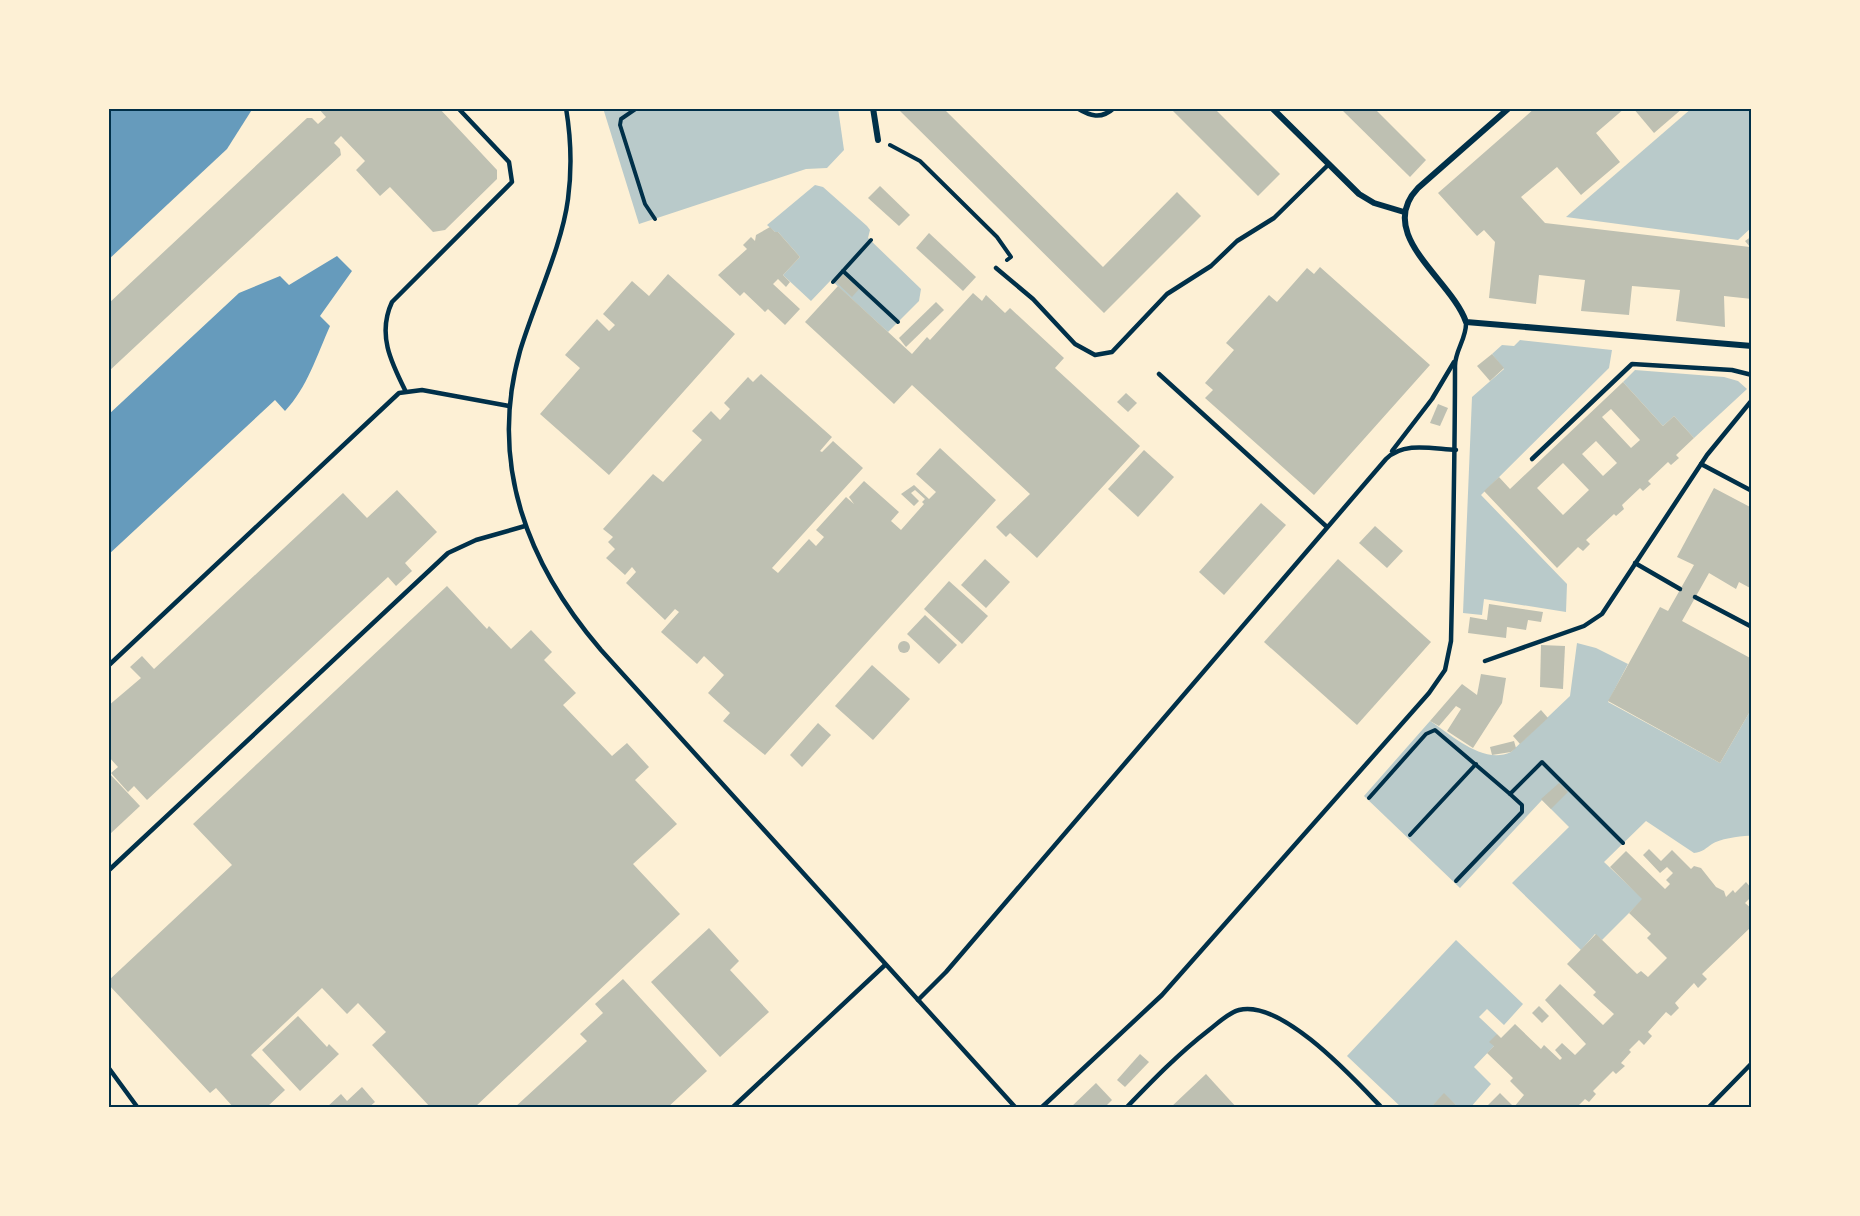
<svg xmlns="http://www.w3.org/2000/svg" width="1860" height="1216" font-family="Montserrat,sans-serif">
<rect width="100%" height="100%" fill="#fdf0d5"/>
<g fill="#b9caca">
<polygon points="603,108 838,108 844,150 827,168 806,169 639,224"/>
<polygon points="1692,108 1752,108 1752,227 1738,240 1566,217"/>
<polygon points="815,185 823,187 867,226 870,230 868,238 921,289 919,301 888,332 831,280 811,301 783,275 800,257 778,232 775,232 767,225"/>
<polygon points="1520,340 1612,350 1609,368 1481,495 1567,584 1566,612 1484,599 1482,615 1463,613 1472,397 1504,369 1492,354 1502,345 1514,346"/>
<polygon points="1635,370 1724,377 1738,381 1747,389 1694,438 1674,416 1663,426 1623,382"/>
<path d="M1577 643 1596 648 1628 664 1608 702 1720 763 1752 708V836C1743 835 1720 839 1712 844 1706 848 1703 852 1694 853L1646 821 1604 862 1643 899 1602 940 1595 934 1581 950 1512 883 1569 827 1542 800 1460 888 1364 796 1430 721C1452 735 1483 765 1511 752L1570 696Z"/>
<polygon points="1456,940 1523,1004 1504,1025 1487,1009 1479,1017 1497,1034 1494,1046 1474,1067 1491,1084 1470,1108 1459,1108 1444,1094 1430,1108 1402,1108 1347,1056"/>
</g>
<g fill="#669bbc">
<polygon points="108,108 253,108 227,149 108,260"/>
<path d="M337 256 352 271 320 316 330 326C317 355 307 388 285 411L275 400 108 555V415L239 293 280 276 289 285Z"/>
</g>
<g fill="#bec0b2" fill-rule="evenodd">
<polygon points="318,108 439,108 497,170 497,179 445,230 433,232 390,187 380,196 356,170 365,161 341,136 334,143 340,149 341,155 108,372 108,304 307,118 312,118 318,124 326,117"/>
<polygon points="903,108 949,108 946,111 1103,267 1177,192 1201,216 1104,313 900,111"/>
<polygon points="1170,108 1214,108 1280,174 1258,196"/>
<polygon points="1340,108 1374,108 1426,160 1410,177"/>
<polygon points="1535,108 1625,108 1596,133 1620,162 1581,195 1557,167 1521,197 1545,223 1750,247 1745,241 1752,236 1752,299 1724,296 1725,327 1676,321 1680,290 1632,286 1629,315 1581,311 1585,280 1539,275 1536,304 1489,298 1495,242 1484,230 1477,236 1438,193"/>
<polygon points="1633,108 1683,108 1654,133"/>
<polygon points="880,186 910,215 899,226 868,198"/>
<polygon points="770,227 775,232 778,232 800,257 783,275 790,282 786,287 778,279 773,284 800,309 785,325 768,309 765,312 744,292 740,296 718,275 747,249 743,245 751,237 755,241 756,235"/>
<polygon points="929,233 976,277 963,291 916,248"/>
<polygon points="1320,267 1430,365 1314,495 1205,398 1213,390 1205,383 1234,350 1226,343 1269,295 1277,302 1307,268 1314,274"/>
<polygon points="668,274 735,334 609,475 540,414 580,368 565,355 597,319 609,331 615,325 603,314 632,281 649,296"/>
<polygon points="843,274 859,289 852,297 836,282"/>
<polygon points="838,286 912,354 927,337 930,340 973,293 982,301 986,295 1005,313 1010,308 1064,358 1055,368 1140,446 1037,558 1010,533 1006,537 996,527 1030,494 912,385 894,404 805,322"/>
<polygon points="936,302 944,310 906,347 899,338"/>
<polygon points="1492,354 1504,368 1490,381 1477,366"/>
<polygon points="761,374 832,437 820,451 822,452 833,441 863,468 772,568 778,573 809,539 816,546 824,537 816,530 846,497 854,504 849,497 864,481 899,512 891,521 901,530 924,504 922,502 925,499 915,490 911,493 919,501 914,506 901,494 914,485 929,499 936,492 916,474 940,448 996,500 765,755 723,721 730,713 708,693 724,675 704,656 697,664 661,632 679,612 675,609 665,620 626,583 636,572 632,567 625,575 606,558 615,549 608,542 613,537 603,529 653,474 663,482 702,440 692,431 711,411 720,420 730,409 724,403 748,377 753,382"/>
<path d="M1623 382 1663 426 1674 416 1694 438 1676 455 1679 458 1671 465 1668 462 1648 481 1651 484 1643 491 1640 488 1622 505 1624 509 1616 516 1614 514 1586 540 1590 544 1583 551 1578 547 1557 568 1484 491 1499 477 1510 489ZM1611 409 1640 440 1631 448 1602 417ZM1596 441 1617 463 1603 476 1582 454ZM1563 463 1589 490 1563 515 1537 488Z"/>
<polygon points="1126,393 1137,403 1128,412 1117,402"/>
<polygon points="1438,404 1448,408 1440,426 1430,423"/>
<polygon points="1144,450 1174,477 1138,517 1108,489"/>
<polygon points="1714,488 1752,508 1752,589 1739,582 1736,589 1709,573 1682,621 1752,659 1752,708 1720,763 1608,701 1660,607 1668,611 1694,565 1677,557"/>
<polygon points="397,490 437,532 405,563 412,571 396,586 388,577 147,800 134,786 128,792 111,773 118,767 108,756 108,706 141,678 130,667 142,656 154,669 343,493 367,518"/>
<polygon points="1261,503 1286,525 1224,595 1199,572"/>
<polygon points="1375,526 1403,551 1387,568 1359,543"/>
<polygon points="985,559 1010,582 986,608 961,585"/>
<polygon points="1338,559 1431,642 1357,725 1264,642"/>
<polygon points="949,581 988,616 962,644 924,609"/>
<polygon points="447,586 487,629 489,626 511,649 531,630 552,652 544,660 576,693 563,705 612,756 627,743 649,767 635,780 677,824 633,864 680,914 474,1108 459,1108 457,1106 454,1108 431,1108 372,1045 386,1032 358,1003 347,1014 322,988 251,1055 285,1090 266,1108 234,1108 216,1088 210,1093 108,984 108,981 232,865 193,824"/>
<polygon points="1489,604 1543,612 1541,622 1528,620 1526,630 1507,627 1506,638 1468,633 1470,617 1487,620"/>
<polygon points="925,615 957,645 939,664 907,634"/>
<circle cx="904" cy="647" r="6"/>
<polygon points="1541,645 1565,646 1563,689 1540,687"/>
<polygon points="872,665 910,699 873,740 835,706"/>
<polygon points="1481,674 1506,678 1502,703 1473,748 1447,731 1461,709 1456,706 1439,726 1430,721 1462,684 1477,695"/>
<polygon points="1541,710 1548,718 1520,744 1513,736"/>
<polygon points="818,723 831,735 802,767 790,755"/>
<polygon points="1514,741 1516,748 1511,752 1492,755 1490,747"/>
<polygon points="108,772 140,806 110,834 108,831"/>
<polygon points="1559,783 1568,792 1551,809 1541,799"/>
<polygon points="1649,849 1661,861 1672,850 1691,869 1694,866 1701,868 1716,887 1724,891 1726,897 1733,890 1735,893 1746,882 1752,889 1752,896 1745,903 1752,909 1752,926 1702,974 1707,979 1698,988 1694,983 1675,1003 1679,1008 1671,1016 1666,1012 1648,1032 1652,1036 1644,1045 1639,1040 1629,1050 1631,1052 1621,1063 1625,1066 1616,1074 1613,1071 1593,1091 1596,1094 1589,1102 1585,1099 1576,1108 1492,1108 1488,1105 1500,1093 1514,1107 1524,1095 1510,1081 1513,1078 1487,1053 1494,1046 1489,1042 1497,1034 1501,1038 1515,1024 1541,1049 1544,1045 1560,1060 1562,1058 1555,1050 1562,1043 1575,1055 1586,1044 1545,1000 1560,984 1603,1025 1614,1014 1593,995 1596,992 1567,964 1596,934 1637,974 1641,971 1648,977 1667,958 1647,938 1651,934 1629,913 1642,899 1610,867 1626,851 1665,889 1670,884 1666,880 1673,873 1667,867 1660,873 1643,855"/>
<polygon points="709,928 739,961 730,970 769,1012 720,1057 651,982"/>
<polygon points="623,979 707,1071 667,1108 514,1108 587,1041 580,1034 603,1013 595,1004"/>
<polygon points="1539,1006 1549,1016 1542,1023 1532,1013"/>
<polygon points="298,1016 327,1047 329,1044 339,1054 300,1091 262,1050"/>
<polygon points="1140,1054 1149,1062 1125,1087 1117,1080"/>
<polygon points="1206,1074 1237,1108 1170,1108"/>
<polygon points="1096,1083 1112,1100 1104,1108 1070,1108"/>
<polygon points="362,1087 375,1102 368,1108 326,1108 341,1094 347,1101"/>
<polygon points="1444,1093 1459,1108 1430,1108"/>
</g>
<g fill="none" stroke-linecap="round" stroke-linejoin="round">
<g stroke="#003049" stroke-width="4">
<polyline points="637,108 621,119 620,125 645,204 655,219"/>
<polyline points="890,145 920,161 997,237 1011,257 1007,260"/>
<polyline points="843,271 898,322"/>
<polyline points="833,282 871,240"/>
<polyline points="1369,798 1426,734 1435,730 1510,794 1542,762 1623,843"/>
<polyline points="1410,835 1476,764"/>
<polyline points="1456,881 1522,812 1522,805 1510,794"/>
</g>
<g stroke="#003049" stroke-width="4.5">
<path d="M566 108C571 138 572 169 568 199 562 246 534 304 520 351 488 464 528 565 601 650L1016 1108"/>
<path d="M1077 108C1090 116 1101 120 1114 108"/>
<polyline points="996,268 1033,299 1075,344 1095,355 1112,352 1167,294 1211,266 1237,241 1274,218 1329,164"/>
<polyline points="1159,374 1327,527"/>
<path d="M405 390C391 362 377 334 392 302L512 182 509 162 458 108"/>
<polyline points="1392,451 1432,399 1454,362"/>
<polyline points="1532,459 1632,364 1732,370 1752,375"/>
<polyline points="1701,464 1752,491"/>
<polyline points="1635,563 1680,589"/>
<polyline points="1695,597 1752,627"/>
<polyline points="1485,661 1584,626 1602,614 1707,455 1752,400"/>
<polyline points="108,666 399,393 422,390 509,406"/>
<polyline points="108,871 448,553 476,540 525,526"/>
<path d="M918 1000 946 972 1386 459C1404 441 1433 449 1456 450"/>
<polyline points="108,1067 138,1108"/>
<polyline points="732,1108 885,965"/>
<path d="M1041 1108 1162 995 1429 693 1445 670 1451 641C1453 549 1455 457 1455 366 1455 350 1467 338 1466 322"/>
<path d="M1126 1108C1153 1080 1178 1054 1209 1030 1218 1023 1228 1013 1239 1010 1282 999 1355 1080 1382 1108"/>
<polyline points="1708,1108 1752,1063"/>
</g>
<g stroke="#003049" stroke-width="6">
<polyline points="873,108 878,140"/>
<polyline points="1272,108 1359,194 1374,203 1404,212"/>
<path d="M1509 108 1418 188C1374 234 1452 280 1466 322L1752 346"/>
</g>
</g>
<rect width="1860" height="1216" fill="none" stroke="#fdf0d5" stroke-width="219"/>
<rect x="110" y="110" width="1640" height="996" fill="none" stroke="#003049" stroke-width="2"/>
</svg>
